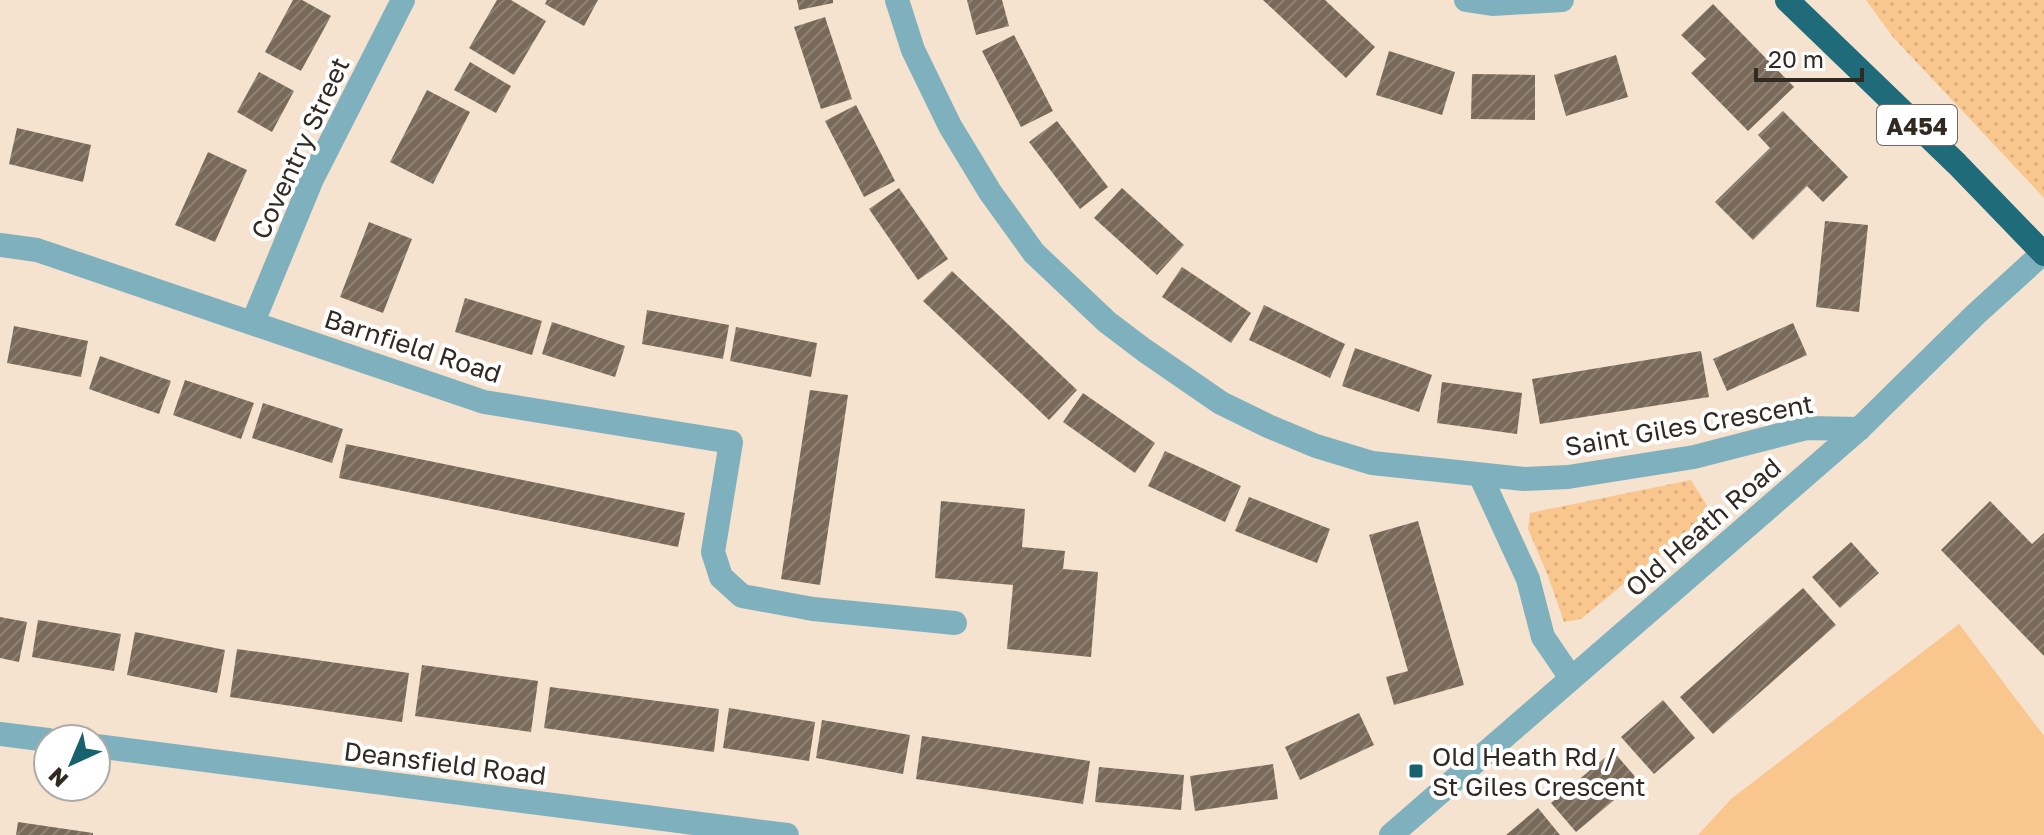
<svg xmlns="http://www.w3.org/2000/svg" width="2044" height="835" font-family="'Golos Text',sans-serif">
<defs>
<pattern id="grass-dots" width="8" height="8" patternUnits="userSpaceOnUse" patternTransform="scale(2)"><rect width="8" height="8" fill="#f9c68d"/><path d="M2 2h.1M6 6h.1" fill="none" stroke="#d6aa79" stroke-width="1.8" stroke-linecap="round"/></pattern>
<pattern id="building-hatch" width="6" height="6" patternUnits="userSpaceOnUse" patternTransform="scale(2)"><rect width="6" height="6" fill="#796958"/><path d="M-1 1l2-2M0 6l6-6M5 7l2-2" fill="none" stroke="#8f8376"/></pattern>
</defs>
<rect width="100%" height="100%" fill="#f5e2cf"/>
<g fill="url(#grass-dots)">
<polygon points="1866,0 2044,0 2044,198 1893,37"/>
<polygon points="1691,480 1711,512 1581,619 1564,622 1548,576 1528,529 1530,513"/>
</g>
<polygon fill="#f9c68d" points="1959,624 2044,736 2044,835 1698,835 1731,799"/>
<g fill="url(#building-hatch)">
<polygon points="293,0 302,0 331,16 301,71 265,52"/>
<polygon points="497,0 511,0 546,21 514,75 469,48"/>
<polygon points="547,0 598,0 584,26 545,4"/>
<polygon points="797,0 833,0 833,3 799,10"/>
<polygon points="967,0 1002,0 1009,26 976,35"/>
<polygon points="1263,0 1325,0 1375,47 1346,78"/>
<polygon points="1713,4 1794,87 1748,131 1691,73 1706,59 1681,35"/>
<polygon points="825,17 852,99 821,109 794,27"/>
<polygon points="1014,35 1053,111 1021,127 982,51"/>
<polygon points="1389,51 1455,72 1442,115 1376,95"/>
<polygon points="1616,55 1628,97 1566,116 1554,75"/>
<polygon points="470,62 511,86 496,113 454,90"/>
<polygon points="259,72 294,91 272,132 237,112"/>
<polygon points="1472,74 1535,75 1535,120 1471,119"/>
<polygon points="427,90 470,112 433,184 390,162"/>
<polygon points="856,105 895,181 864,197 825,121"/>
<polygon points="1783,111 1848,177 1823,202 1807,186 1753,240 1715,202 1770,148 1758,135"/>
<polygon points="1057,121 1108,187 1080,209 1029,142"/>
<polygon points="17,128 91,145 83,182 9,164"/>
<polygon points="208,152 247,170 215,242 175,225"/>
<polygon points="899,188 948,259 918,280 869,209"/>
<polygon points="1122,188 1184,245 1157,275 1094,218"/>
<polygon points="1825,221 1868,225 1859,312 1816,307"/>
<polygon points="369,222 412,239 383,313 340,297"/>
<polygon points="1182,267 1251,313 1231,343 1162,297"/>
<polygon points="952,271 1077,390 1049,420 923,301"/>
<polygon points="465,298 542,321 532,355 455,332"/>
<polygon points="1264,305 1345,344 1330,378 1249,340"/>
<polygon points="647,310 729,325 723,359 642,344"/>
<polygon points="552,322 625,346 615,377 542,354"/>
<polygon points="1793,323 1807,355 1727,391 1713,359"/>
<polygon points="14,326 88,341 81,377 7,363"/>
<polygon points="736,327 817,343 811,377 730,361"/>
<polygon points="1355,348 1432,375 1419,412 1342,386"/>
<polygon points="1701,351 1709,397 1540,424 1532,379"/>
<polygon points="100,356 171,381 159,414 89,389"/>
<polygon points="185,380 254,403 241,439 173,415"/>
<polygon points="1442,382 1522,393 1517,434 1437,423"/>
<polygon points="810,390 848,395 820,585 781,579"/>
<polygon points="1083,393 1155,443 1135,473 1063,422"/>
<polygon points="263,403 343,429 332,463 252,438"/>
<polygon points="346,444 685,513 678,547 339,478"/>
<polygon points="1165,451 1241,486 1225,522 1148,486"/>
<polygon points="1249,497 1330,529 1317,563 1235,531"/>
<polygon points="941,501 1025,509 1022,547 1065,551 1063,569 1098,572 1091,657 1007,649 1013,585 935,578"/>
<polygon points="1990,501 2032,544 2044,533 2044,656 1941,550"/>
<polygon points="1418,521 1464,685 1394,705 1386,677 1408,671 1369,535"/>
<polygon points="1851,542 1879,573 1840,608 1812,577"/>
<polygon points="1803,588 1836,625 1713,734 1680,697"/>
<polygon points="0,617 27,622 19,662 0,658"/>
<polygon points="38,620 121,634 114,671 32,657"/>
<polygon points="135,632 225,650 217,693 127,675"/>
<polygon points="237,649 409,673 402,722 230,697"/>
<polygon points="422,665 538,681 531,732 415,716"/>
<polygon points="550,687 719,709 714,752 544,728"/>
<polygon points="1663,700 1695,738 1654,774 1621,737"/>
<polygon points="729,708 815,722 809,761 723,748"/>
<polygon points="1359,713 1374,745 1300,780 1285,747"/>
<polygon points="822,720 910,735 903,774 816,758"/>
<polygon points="922,736 1090,761 1083,804 916,779"/>
<polygon points="1613,751 1638,780 1576,832 1551,803"/>
<polygon points="1273,764 1278,799 1195,811 1190,776"/>
<polygon points="1099,767 1184,775 1181,810 1095,802"/>
<polygon points="1538,808 1560,835 1506,835"/>
<polygon points="18,822 93,833 93,835 16,835"/>
</g>
<g fill="none" stroke-linecap="round" stroke-linejoin="round">
<g stroke="#7eb1bd" stroke-width="24">
<polyline points="897,0 913,50 950,126 990,192 1034,253 1107,322 1144,350 1221,403 1268,426 1316,446 1372,463 1524,479 1568,477 1694,457 1807,428 1859,429"/>
<polyline points="1466,0 1492,4 1562,0"/>
<polyline points="0,245 37,250 484,402 731,442 713,552 721,577 742,596 813,609 955,623"/>
<polyline points="253,322 312,179 403,0"/>
<polyline points="1481,477 1528,579 1543,637 1571,678"/>
<polyline points="0,734 48,740"/>
<polyline points="96,746 787,835"/>
<polyline points="1391,835 1859,429 1976,314 2043,253"/>
</g>
<polyline stroke="#1f6b7a" stroke-width="24" points="1787,0 1957,164 2044,254"/>
</g>
<rect fill="#18616f" stroke="#fff" stroke-width="3" x="1408" y="763" width="16" height="16" rx="4"/>
<g text-anchor="middle" dominant-baseline="central" stroke-width="8" stroke-linejoin="round" paint-order="stroke">
<rect fill="#fff" stroke="#6f6a65" stroke-width="2" x="1877" y="105" width="80" height="40" rx="6"/>
<g font-size="24" font-weight="bold" fill="#312a23">
<text x="1917" y="125">A454</text>
</g>
<g font-size="26" fill="#312a23" stroke="#fff">
<text transform="translate(300 148) rotate(-65)">Coventry Street</text>
<text transform="translate(413 346) rotate(18)">Barnfield Road</text>
<text transform="translate(1689 425) rotate(-10)">Saint Giles Crescent</text>
<text transform="translate(1703 527) rotate(-41)">Old Heath Road</text>
<text transform="translate(445 763) rotate(7)">Deansfield Road</text>
</g>
<g font-size="26" fill="#312a23" stroke="#fff" text-anchor="start">
<text x="1432" y="756">Old Heath Rd /<tspan x="1432" dy="30">St Giles Crescent</tspan></text>
</g>
</g>
<g transform="translate(72 763) rotate(224)"><circle r="38" fill="#ffffff" stroke="#adaaa7" stroke-width="2"/>
<path d="M0-6L14 30L0 20L-14 30Z" fill="#18616f"/>
<text y="-12" font-size="22" font-weight="bold" text-anchor="middle" fill="#312a23">N</text>
</g>
<path d="M1756 68v12h106v-12" fill="none" stroke="#312a23" stroke-width="4"/>
<text x="1768" y="68" font-size="24" fill="#312a23" stroke="#ffffff" stroke-width="6" paint-order="stroke">20 m</text>
</svg>
